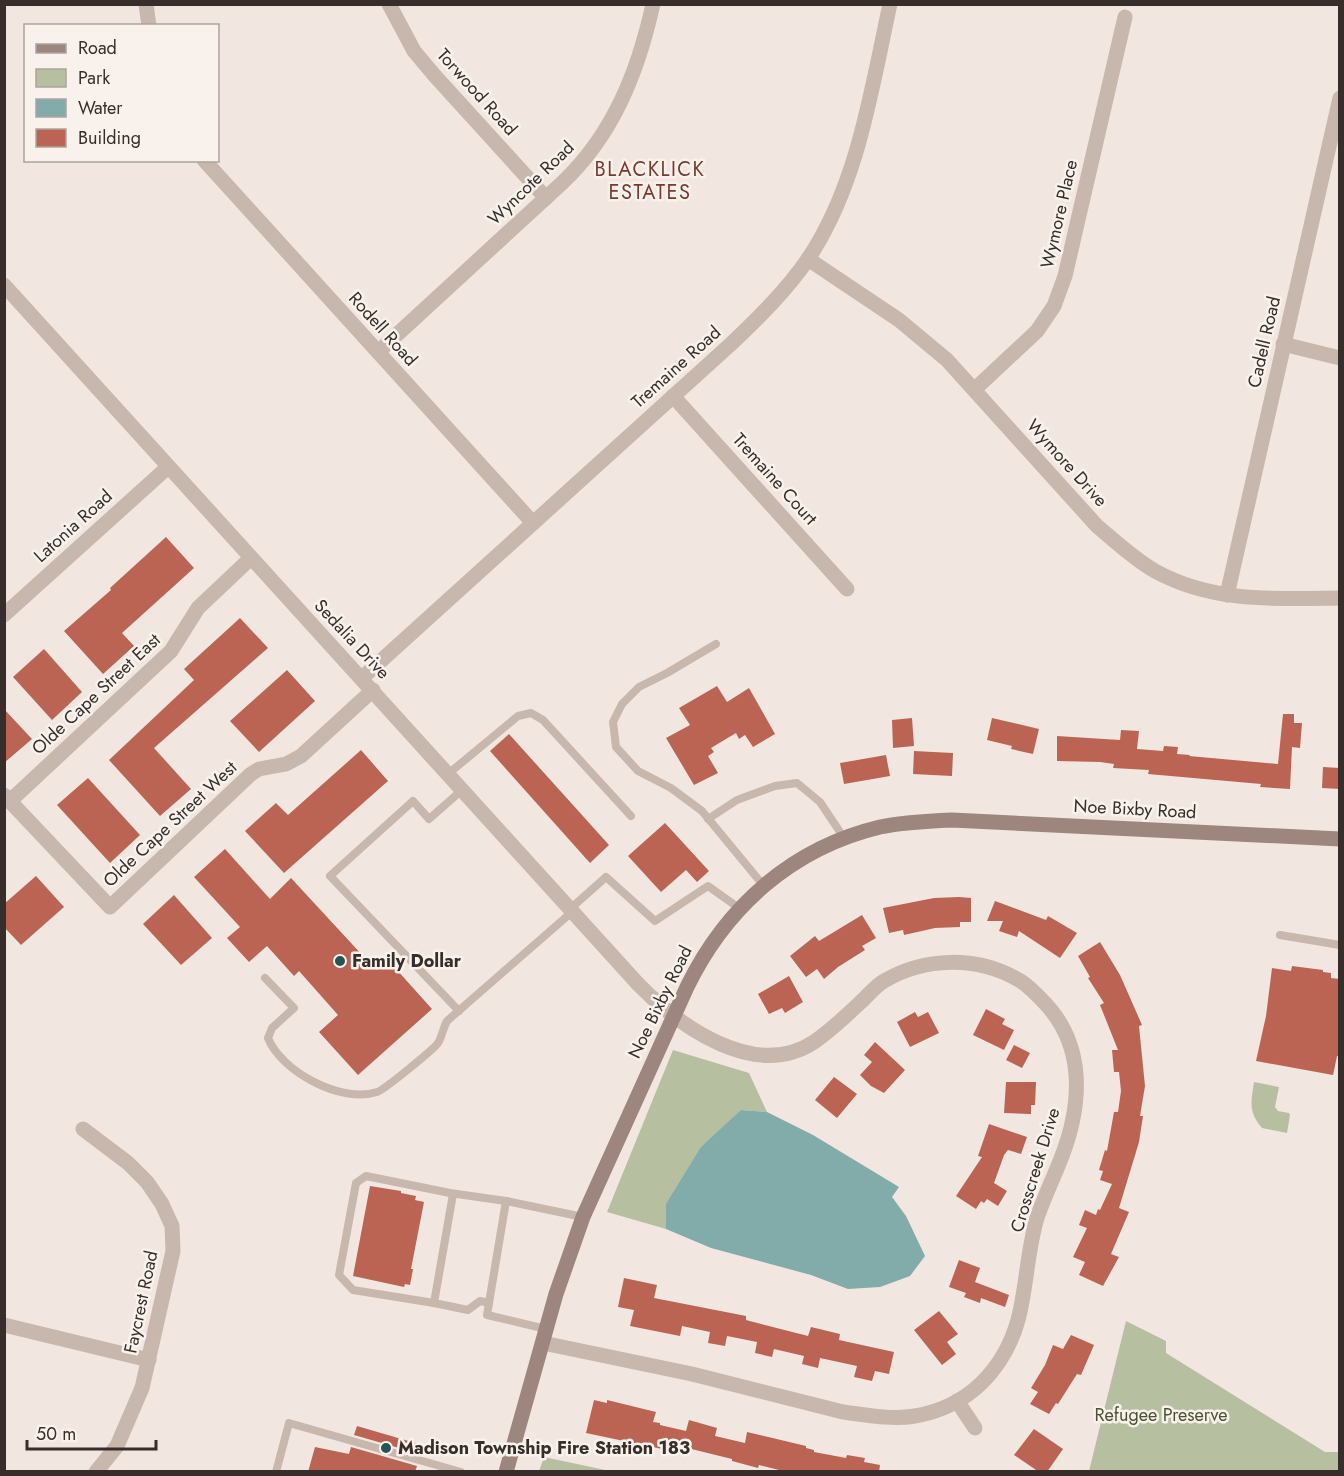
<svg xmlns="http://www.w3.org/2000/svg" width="1344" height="1476" font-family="Jost,sans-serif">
<rect width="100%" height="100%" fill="#f1e7e0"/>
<g fill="#b7bfa1">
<polygon points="673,1050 749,1073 767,1112 741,1110 666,1204 666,1229 607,1212"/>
<path d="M1254 1082 1279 1087 1275 1107 1278 1111 1289 1113 1290 1115 1287 1133 1262 1128C1248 1111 1251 1103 1254 1082Z"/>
<polygon points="1126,1321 1166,1341 1166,1353 1325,1452 1339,1452 1339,1471 1089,1471"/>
<polygon points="544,1457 610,1471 539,1471"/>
</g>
<polygon fill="#81acaa" points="741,1110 767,1112 813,1135 899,1187 892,1197 906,1216 925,1256 910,1276 880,1287 848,1289 811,1275 711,1248 666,1229 666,1204 701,1147"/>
<g fill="#bc6453">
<polygon points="166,537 194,568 122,633 134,646 103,674 64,631 111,590 110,588"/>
<polygon points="240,618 268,648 154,748 191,789 160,816 109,760 194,680 184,669"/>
<polygon points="44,649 82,692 52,720 13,677"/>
<polygon points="287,670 315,701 259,752 230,721"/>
<polygon points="717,686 727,702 749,688 775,734 753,747 745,735 739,739 736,733 711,748 714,752 708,756 718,773 694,785 666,738 690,725 679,708"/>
<polygon points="4,709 32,739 4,763"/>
<polygon points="1283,714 1294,714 1294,723 1302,723 1300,748 1292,747 1290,789 1260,787 1261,784 1148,774 1149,770 1113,768 1114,764 1100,762 1057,761 1057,736 1120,740 1121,730 1139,731 1137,749 1163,751 1164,746 1178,747 1177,754 1190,755 1189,756 1278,764"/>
<polygon points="912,718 914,746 893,748 892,720"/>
<polygon points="992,718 1039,729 1033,754 1011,749 1012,746 987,740"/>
<polygon points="509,734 609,845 590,863 490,751"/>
<polygon points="361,750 388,781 284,873 245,831 276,803 288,815"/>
<polygon points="914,751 953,753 952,776 913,774"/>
<polygon points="886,755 890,776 844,784 840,763"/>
<polygon points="1323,767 1340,768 1340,789 1322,788"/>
<polygon points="88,778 140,835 110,863 57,805"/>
<polygon points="665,823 709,871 697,882 686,870 661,892 628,856"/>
<polygon points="225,849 270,899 291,878 376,970 388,960 432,1009 358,1075 319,1032 338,1015 299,971 294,976 267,946 249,962 227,938 240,927 194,877"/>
<polygon points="36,876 64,907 21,945 4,927 4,904"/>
<polygon points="174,895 212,938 181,965 143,924"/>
<polygon points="959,897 971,898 971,922 960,922 960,927 935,928 904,935 903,930 889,933 883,908 934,898"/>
<polygon points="995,901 1046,920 1048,916 1077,933 1060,958 1019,931 1017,937 999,931 1003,921 987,921"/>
<polygon points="862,915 876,938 862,946 865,950 838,967 824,979 817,969 806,977 790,956 815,936 819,941"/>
<polygon points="1100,942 1120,975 1142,1025 1139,1026 1145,1086 1140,1116 1143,1116 1139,1142 1119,1208 1129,1212 1111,1254 1119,1257 1103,1286 1079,1275 1085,1262 1073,1257 1087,1228 1079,1225 1085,1210 1096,1215 1098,1209 1100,1210 1112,1184 1100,1180 1103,1171 1099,1170 1105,1150 1107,1151 1114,1112 1118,1112 1121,1091 1119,1072 1114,1072 1112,1050 1118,1050 1100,1005 1104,1003 1088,978 1090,977 1078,956"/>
<polygon points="1292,966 1323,970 1323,972 1331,973 1331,978 1340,979 1340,1056 1337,1056 1333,1075 1256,1061 1266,1016 1272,968 1291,971"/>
<polygon points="789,976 803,1002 785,1013 782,1008 769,1014 758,994"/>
<polygon points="986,1009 1005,1019 1002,1024 1014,1030 1004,1050 973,1035"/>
<polygon points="915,1012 918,1017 928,1012 939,1033 910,1047 897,1022"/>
<polygon points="875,1042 905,1070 884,1093 871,1086 860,1075 872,1062 864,1055"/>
<polygon points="1014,1045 1030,1053 1022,1068 1006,1060"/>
<polygon points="834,1077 857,1094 837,1118 815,1100"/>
<polygon points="1006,1082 1036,1082 1035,1105 1031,1105 1031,1114 1004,1113"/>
<polygon points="989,1124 1027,1137 1021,1154 1008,1150 1004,1155 994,1183 1007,1191 998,1206 987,1199 984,1203 981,1201 976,1209 956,1196 982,1157 978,1156"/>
<polygon points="370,1186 401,1191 401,1193 416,1196 415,1200 424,1202 411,1269 413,1269 410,1285 405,1284 404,1287 353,1276"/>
<polygon points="959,1260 980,1268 975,1282 1009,1295 1005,1307 981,1298 980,1303 964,1297 966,1293 949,1287"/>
<polygon points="624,1278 657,1285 654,1298 746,1316 746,1320 808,1336 811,1327 840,1334 839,1340 894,1352 889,1374 875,1371 872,1381 854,1377 857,1366 820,1358 818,1368 802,1364 804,1356 774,1349 772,1357 755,1353 757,1342 727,1336 725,1346 708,1343 710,1332 682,1326 680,1336 630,1326 634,1310 618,1307"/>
<polygon points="939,1311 958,1334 947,1342 956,1354 942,1365 914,1330"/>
<polygon points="1071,1335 1094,1345 1081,1375 1077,1374 1058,1404 1056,1403 1049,1414 1030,1404 1038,1392 1031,1388 1045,1365 1053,1345 1063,1349"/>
<polygon points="594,1400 607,1403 607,1400 656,1412 653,1422 660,1423 660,1425 686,1431 689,1420 717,1428 715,1436 745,1443 747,1432 806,1446 806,1448 814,1450 814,1452 846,1458 847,1455 865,1458 864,1462 880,1465 879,1472 787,1472 759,1465 758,1468 732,1461 732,1459 663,1442 662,1449 586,1433"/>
<polygon points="357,1426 422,1445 420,1454 354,1435"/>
<polygon points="1034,1429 1063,1449 1047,1472 1039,1472 1014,1455"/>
<polygon points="315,1447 349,1454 351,1447 417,1466 415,1472 308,1472"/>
</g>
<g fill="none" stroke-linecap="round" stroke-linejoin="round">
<g stroke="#c8b7ac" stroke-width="8">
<polyline points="716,644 667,673 639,687 622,704 613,722 616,747 638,771 671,788 702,811 763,885"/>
<polyline points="448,774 518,716 531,713 543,720 631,816"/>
<polyline points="708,819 737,800 775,786 797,783 820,802 844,838"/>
<polyline points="570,909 606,877 655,921 708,886 739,908"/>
<polyline points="1280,935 1340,945"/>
<path d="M265 978 294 1008 272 1028 268 1038C281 1071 341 1104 377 1092 384 1090 434 1049 438 1043 442 1037 443 1028 447 1021L572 912"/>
<polyline points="459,1011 330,876 413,801 429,819 462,790"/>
<polyline points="453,1194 434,1303 468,1310 480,1301 489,1303"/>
<polyline points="434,1303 353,1290 339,1275 356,1183 366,1176 450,1193 506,1201"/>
<polyline points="546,1329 487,1315 506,1201 583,1217"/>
<polyline points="276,1472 289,1423 461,1472"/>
</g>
<g stroke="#c8b7ac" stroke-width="15">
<polyline points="146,4 149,26"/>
<polyline points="389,4 414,51 435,76 546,198"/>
<polyline points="204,160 533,523"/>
<path d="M808 259 899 320 947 360 1097 526C1116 542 1134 559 1155 571 1213 603 1276 599 1340 598"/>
<path d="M4 285 638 984C679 1026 755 1081 814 1042 833 1029 849 1013 865 998 871 992 877 985 884 981 925 957 976 956 1017 979 1026 983 1034 992 1041 999 1085 1042 1083 1101 1062 1156 1054 1177 1044 1197 1037 1218 1027 1251 1027 1286 1018 1320 1004 1370 968 1407 915 1416 892 1420 867 1415 843 1412L692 1374 543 1343"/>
<polyline points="1283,344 1340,358"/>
<path d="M378 352 562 183C613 135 638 72 653 4"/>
<polyline points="975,389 1037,331 1054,306 1065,276 1125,17"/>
<polyline points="673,396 847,589"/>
<polyline points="1227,595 1340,98"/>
<polyline points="4,615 168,467"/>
<path d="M362 678 732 343C759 317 786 291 808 259 858 184 871 91 890 4"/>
<polyline points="4,795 110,907 251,774 259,769 286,764 301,756 373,690"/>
<polyline points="10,801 171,651 198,608 251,558"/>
<polyline points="83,1129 128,1163 147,1182 162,1204 172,1226 173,1251 142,1388 117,1446 96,1472"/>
<polyline points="4,1325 149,1360"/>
<polyline points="957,1401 975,1428"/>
</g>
<path stroke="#9c867e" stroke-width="15" d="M506 1472 556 1294 583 1217 687 987C726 907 792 848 880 827 904 822 928 821 952 820L1340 839"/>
</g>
<g fill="#235555" stroke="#f9f2ec" stroke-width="2">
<circle cx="340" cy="961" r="6"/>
<circle cx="386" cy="1448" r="6"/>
</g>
<g text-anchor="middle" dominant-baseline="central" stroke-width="5" stroke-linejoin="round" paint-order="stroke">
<g font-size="18" fill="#372e2b" stroke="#f9f2ec">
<text transform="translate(477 92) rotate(48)">Torwood Road</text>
<text transform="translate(531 183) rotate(-44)">Wyncote Road</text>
<text transform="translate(1059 214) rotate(-77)">Wymore Place</text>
<text transform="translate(383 329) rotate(48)">Rodell Road</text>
<text transform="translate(1264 342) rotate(-77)">Cadell Road</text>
<text transform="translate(676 367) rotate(-42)">Tremaine Road</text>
<text transform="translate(1067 463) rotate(48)">Wymore Drive</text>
<text transform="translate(775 479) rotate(48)">Tremaine Court</text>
<text transform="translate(73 526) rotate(-42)">Latonia Road</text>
<text transform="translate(352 639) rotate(47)">Sedalia Drive</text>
<text transform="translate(96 694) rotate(-43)">Olde Cape Street East</text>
<text transform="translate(1135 809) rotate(3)">Noe Bixby Road</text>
<text transform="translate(170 824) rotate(-43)">Olde Cape Street West</text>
<text transform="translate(660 1002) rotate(-64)">Noe Bixby Road</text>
<text transform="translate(1035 1170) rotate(-73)">Crosscreek Drive</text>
<text transform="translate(141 1302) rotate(-78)">Faycrest Road</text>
</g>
<g font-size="18" font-weight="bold" fill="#372e2b" stroke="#f9f2ec" text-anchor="start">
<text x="352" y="961">Family Dollar</text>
<text x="398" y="1448">Madison Township Fire Station 183</text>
</g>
<g font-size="18" fill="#495330" stroke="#f9f2ec">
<text x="1161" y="1415">Refugee Preserve</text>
</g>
<g font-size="20" letter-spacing="1.5" fill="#7f382a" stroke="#f9f2ec">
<text x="650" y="169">BLACKLICK<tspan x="650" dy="23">ESTATES</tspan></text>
</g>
</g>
<rect width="1344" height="1476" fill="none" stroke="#372e2b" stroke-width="12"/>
<rect x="24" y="24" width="195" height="138" fill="#f9f2ec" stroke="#aba49f" stroke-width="1.5"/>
<rect x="36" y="44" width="30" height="9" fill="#9c867e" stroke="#aba49f" stroke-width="1.5"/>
<text x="78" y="54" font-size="18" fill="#372e2b">Road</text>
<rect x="36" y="69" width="30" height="18" fill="#b7bfa1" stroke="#aba49f" stroke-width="1.5"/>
<text x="78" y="84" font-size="18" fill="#372e2b">Park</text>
<rect x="36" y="99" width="30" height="18" fill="#81acaa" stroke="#aba49f" stroke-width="1.5"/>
<text x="78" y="114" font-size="18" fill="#372e2b">Water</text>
<rect x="36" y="129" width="30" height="18" fill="#bc6453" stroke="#aba49f" stroke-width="1.5"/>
<text x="78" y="144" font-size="18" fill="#372e2b">Building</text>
<path d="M27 1440v9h129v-9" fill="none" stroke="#372e2b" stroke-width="3"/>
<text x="36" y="1440" font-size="18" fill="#372e2b" stroke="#f9f2ec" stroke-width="4.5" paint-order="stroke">50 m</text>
</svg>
